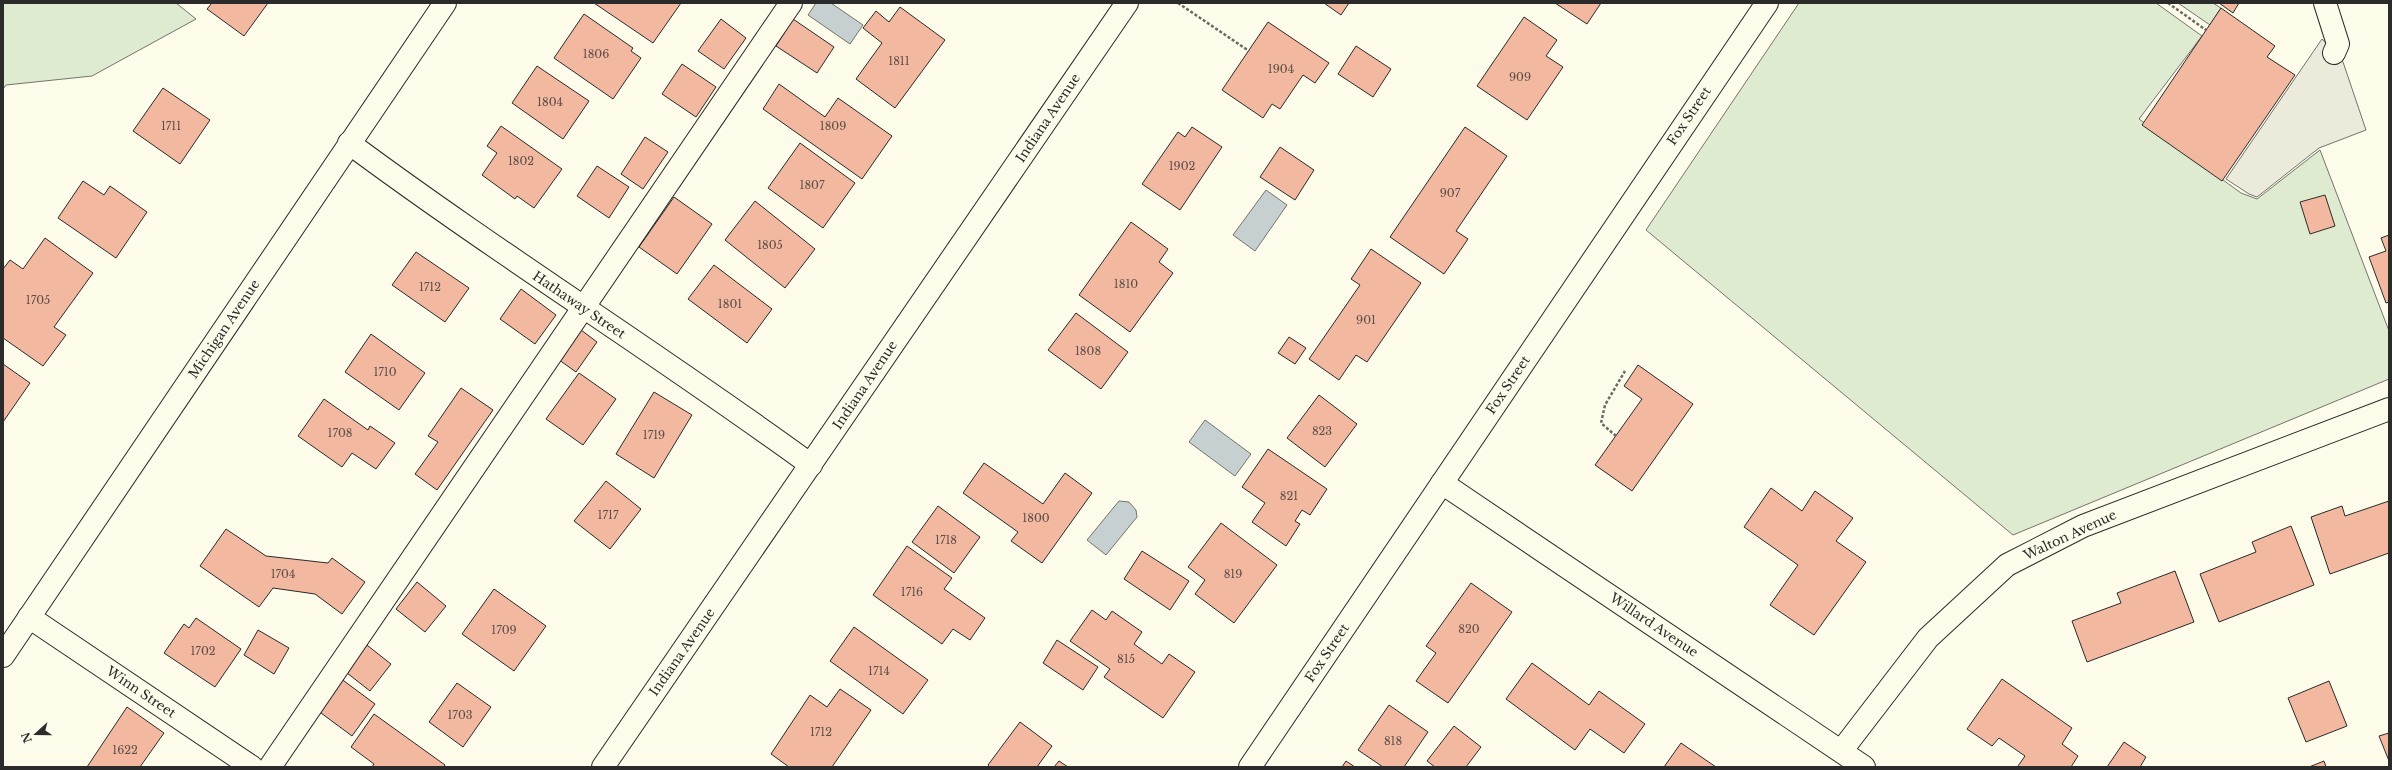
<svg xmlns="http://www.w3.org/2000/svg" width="2392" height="770" font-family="'Libre Baskerville',serif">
<rect width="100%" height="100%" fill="#fdfbea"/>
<g fill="#deebd1" stroke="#74746e">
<polygon points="3,3 176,3 196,19 92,76 6,85 3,89"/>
<polygon points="1799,3 2156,3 2202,36 2139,119 2241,193 2257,199 2320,150 2389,331 2389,379 2013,535 1646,230"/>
<polygon points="2178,3 2213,3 2221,8 2210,25"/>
</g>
<polygon fill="#eceadb" stroke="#74746e" points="2322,39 2343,62 2366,130 2319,148 2257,197 2249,194 2226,179"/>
<g fill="#c7d0d0" stroke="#74746e">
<polygon points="816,3 831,3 863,25 850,44 808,15"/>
<polygon points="1266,190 1287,205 1255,251 1233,235"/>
<polygon points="1205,420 1251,454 1235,476 1189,442"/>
<polygon points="1119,501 1129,502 1136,510 1137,517 1106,555 1087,540"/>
</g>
<g fill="#f2b8a0" stroke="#2b2b2b">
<polygon points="212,3 268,3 244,36 207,9"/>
<polygon points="594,3 681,3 653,43"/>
<polygon points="1324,3 1349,3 1341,15"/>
<polygon points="1555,3 1601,3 1587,24"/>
<polygon points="2219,3 2239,3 2233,13"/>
<polygon points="900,7 945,40 895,108 856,79 882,43 863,28 876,11 889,22"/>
<polygon points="2221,8 2275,46 2267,57 2295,75 2222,181 2142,125"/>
<polygon points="584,14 633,48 631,51 641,58 613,99 554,58"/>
<polygon points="1524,17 1557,40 1546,56 1563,67 1527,120 1477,86"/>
<polygon points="721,19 746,38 724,69 698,51"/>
<polygon points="793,19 834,47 817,73 776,46"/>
<polygon points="1268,22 1329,63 1315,83 1303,75 1280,109 1272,104 1263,118 1222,90"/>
<polygon points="1356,46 1391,69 1373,97 1338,74"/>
<polygon points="682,64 716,87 696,117 662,94"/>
<polygon points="537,66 589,101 563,139 512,103"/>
<polygon points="779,84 825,117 838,98 892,136 862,179 763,109"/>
<polygon points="163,88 210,120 180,164 133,131"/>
<polygon points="501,126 562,169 534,208 517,196 515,199 482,175 497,153 487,146"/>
<polygon points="1192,127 1222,147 1180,210 1142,184 1178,132 1185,137"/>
<polygon points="1465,127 1507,156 1456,231 1468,239 1444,274 1390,237"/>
<polygon points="645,137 668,152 643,189 621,174"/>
<polygon points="800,143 855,183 823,228 768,188"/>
<polygon points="1280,147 1314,170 1295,200 1260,177"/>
<polygon points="597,166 629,187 609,218 577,196"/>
<polygon points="83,181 104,195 110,186 147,212 116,258 58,218"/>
<polygon points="2325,195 2335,226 2310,234 2300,202"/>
<polygon points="674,197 712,224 677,274 639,247"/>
<polygon points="755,201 815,249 785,288 725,240"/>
<polygon points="1131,222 1168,249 1159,262 1173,273 1130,332 1079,295"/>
<polygon points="2389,235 2389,302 2386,303 2369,257 2386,251 2381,238"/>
<polygon points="45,238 93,273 54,327 66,335 43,366 3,338 3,269 10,260 23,269"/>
<polygon points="1371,249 1421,283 1367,362 1356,355 1339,380 1309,359 1360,285 1351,279"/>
<polygon points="416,252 469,288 445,322 392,285"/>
<polygon points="714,265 772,309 747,343 688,299"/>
<polygon points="521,289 556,315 535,344 500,319"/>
<polygon points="1076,313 1128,352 1101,389 1048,350"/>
<polygon points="577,327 597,342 576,372 555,357"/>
<polygon points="371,334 425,373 399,410 345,372"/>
<polygon points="1289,337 1306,348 1295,364 1278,353"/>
<polygon points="3,364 30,383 3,422"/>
<polygon points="1638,365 1693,404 1632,491 1595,465 1642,399 1624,386"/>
<polygon points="579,373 616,399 583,445 546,419"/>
<polygon points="461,388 493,410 437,490 415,474 438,442 428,436"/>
<polygon points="654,392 692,415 654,478 616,454"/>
<polygon points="1319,395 1357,424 1325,467 1287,438"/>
<polygon points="324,399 368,430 370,426 395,443 376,469 352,453 342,467 298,436"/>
<polygon points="1268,449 1327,489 1310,515 1302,510 1295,521 1300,524 1286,546 1252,522 1265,503 1242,487"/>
<polygon points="984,463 1043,504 1065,473 1092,493 1042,563 1011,541 1018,532 963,493"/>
<polygon points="606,481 641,509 610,549 574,521"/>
<polygon points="1771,488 1802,511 1815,491 1853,518 1836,541 1866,562 1814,635 1770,605 1798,565 1744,527"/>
<polygon points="2389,501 2389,553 2330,574 2311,517 2342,506 2345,516"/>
<polygon points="938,506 980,537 954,573 912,542"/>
<polygon points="1221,523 1277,565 1234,623 1195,594 1205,580 1188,567"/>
<polygon points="2291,526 2314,585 2219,622 2200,574 2256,552 2252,542"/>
<polygon points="226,529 266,556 328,563 332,558 365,582 342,614 315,594 273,588 259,607 200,566"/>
<polygon points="907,546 952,578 944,589 985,618 970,640 953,629 942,644 873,595"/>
<polygon points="1142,551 1189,581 1170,610 1124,579"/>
<polygon points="2175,571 2194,622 2087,662 2072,621 2121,603 2117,593"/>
<polygon points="417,582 446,606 425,632 396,609"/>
<polygon points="1471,583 1512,612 1448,703 1416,681 1436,653 1426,646"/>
<polygon points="494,589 546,626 514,671 462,634"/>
<polygon points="1092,610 1106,620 1112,611 1142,632 1134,644 1162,664 1169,654 1195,672 1163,718 1104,677 1110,669 1070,641"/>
<polygon points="196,618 241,649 215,687 164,653 184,624 189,628"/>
<polygon points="854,627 928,680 903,714 830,661"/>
<polygon points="258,630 289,648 274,674 244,655"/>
<polygon points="1057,640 1098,667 1083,690 1043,663"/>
<polygon points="363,642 391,664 370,691 342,669"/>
<polygon points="1532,663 1589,705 1599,691 1645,724 1624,753 1590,729 1575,750 1506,699"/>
<polygon points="340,678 375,704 352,736 317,710"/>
<polygon points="2002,679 2072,728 2062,744 2078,756 2071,767 2019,767 2018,766 2025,756 1999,738 1992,746 1967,729"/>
<polygon points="2329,681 2347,726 2306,742 2288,698"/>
<polygon points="457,683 491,707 463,747 429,722"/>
<polygon points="840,689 871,710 832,767 789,767 771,754 810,695 827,707"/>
<polygon points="1389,705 1428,732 1404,767 1383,767 1358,750"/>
<polygon points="127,707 164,733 140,767 87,767"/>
<polygon points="374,714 445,765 444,767 372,767 374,764 351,747"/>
<polygon points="1020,722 1052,746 1037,767 990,767 988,765"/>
<polygon points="1454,726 1481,747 1466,767 1435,767 1427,761"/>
<polygon points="2389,733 2389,761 2379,736"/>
<polygon points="2124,742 2146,757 2140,767 2107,767"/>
<polygon points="1681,743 1716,767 1664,767"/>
<polygon points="1059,761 1068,767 1054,767"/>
<polygon points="1346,761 1355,767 1342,767"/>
<polygon points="2324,761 2326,767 2309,767"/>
</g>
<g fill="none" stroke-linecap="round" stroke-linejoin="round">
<defs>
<g id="minor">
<polyline points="2325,3 2338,44 2334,53"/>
<path d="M349 143C500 255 659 354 811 465"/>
<polyline points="1442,483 1864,767"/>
<polyline points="29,617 252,767"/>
<polyline points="3,656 445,3"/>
<polyline points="1842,750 1928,638 2007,565 2083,526 2389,409"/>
<polyline points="270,767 791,3"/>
<polyline points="1250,767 1767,3"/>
</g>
<polyline id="major" points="603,767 1127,3"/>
</defs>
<use href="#minor" stroke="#2b2b2b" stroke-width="24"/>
<use href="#major" stroke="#2b2b2b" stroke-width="24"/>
<g stroke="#6a6964" stroke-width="2.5" stroke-dasharray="3 2" stroke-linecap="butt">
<polyline points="1178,3 1249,51"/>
<polyline points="2168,3 2206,30"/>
<polyline points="1616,436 1601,423 1605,405 1625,371"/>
</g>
<use href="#minor" stroke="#fdfbea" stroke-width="22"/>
<use href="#major" stroke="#fdfbea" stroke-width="22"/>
</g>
<g text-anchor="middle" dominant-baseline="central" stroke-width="3" stroke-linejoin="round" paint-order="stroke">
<g font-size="11" fill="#5d4e48">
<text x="596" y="54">1806</text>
<text x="899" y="61">1811</text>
<text x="1281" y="69">1904</text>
<text x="1520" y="77">909</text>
<text x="550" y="102">1804</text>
<text x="171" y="126">1711</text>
<text x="833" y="126">1809</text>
<text x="521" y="161">1802</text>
<text x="1182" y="166">1902</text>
<text x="812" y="185">1807</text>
<text x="1450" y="193">907</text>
<text x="770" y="245">1805</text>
<text x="1126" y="284">1810</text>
<text x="430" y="287">1712</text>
<text x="38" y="300">1705</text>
<text x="730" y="304">1801</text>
<text x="1366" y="320">901</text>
<text x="1088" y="351">1808</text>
<text x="385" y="372">1710</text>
<text x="1322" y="431">823</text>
<text x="340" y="433">1708</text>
<text x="654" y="435">1719</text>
<text x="1289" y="496">821</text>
<text x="608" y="515">1717</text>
<text x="1036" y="518">1800</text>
<text x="946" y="540">1718</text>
<text x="283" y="574">1704</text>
<text x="1233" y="574">819</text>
<text x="912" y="592">1716</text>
<text x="1469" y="629">820</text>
<text x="504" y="630">1709</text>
<text x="203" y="651">1702</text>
<text x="1126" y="659">815</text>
<text x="879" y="671">1714</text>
<text x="460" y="715">1703</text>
<text x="821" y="732">1712</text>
<text x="1393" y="741">818</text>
<text x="125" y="750">1622</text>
</g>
<g font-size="13" fill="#2b2b2b" stroke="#fdfbea">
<text transform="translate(1689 116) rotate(-56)">Fox Street</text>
<text transform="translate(1048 118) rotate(-56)">Indiana Avenue</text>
<text transform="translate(579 305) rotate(34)">Hathaway Street</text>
<text transform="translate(224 329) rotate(-56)">Michigan Avenue</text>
<text transform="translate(865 385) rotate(-56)">Indiana Avenue</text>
<text transform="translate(1508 385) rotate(-56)">Fox Street</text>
<text transform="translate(2070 535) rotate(-25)">Walton Avenue</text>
<text transform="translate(1654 625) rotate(34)">Willard Avenue</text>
<text transform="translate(682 652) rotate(-55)">Indiana Avenue</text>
<text transform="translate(1327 653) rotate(-56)">Fox Street</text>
<text transform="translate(141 692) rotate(34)">Winn Street</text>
</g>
</g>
<rect width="2392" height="770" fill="none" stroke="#2b2b2b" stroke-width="8"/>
<g transform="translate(36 734) rotate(249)" stroke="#fdfbea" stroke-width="3" paint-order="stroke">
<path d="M0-3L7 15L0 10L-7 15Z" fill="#2b2b2b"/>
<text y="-6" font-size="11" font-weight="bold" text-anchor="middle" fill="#2b2b2b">N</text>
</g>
</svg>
